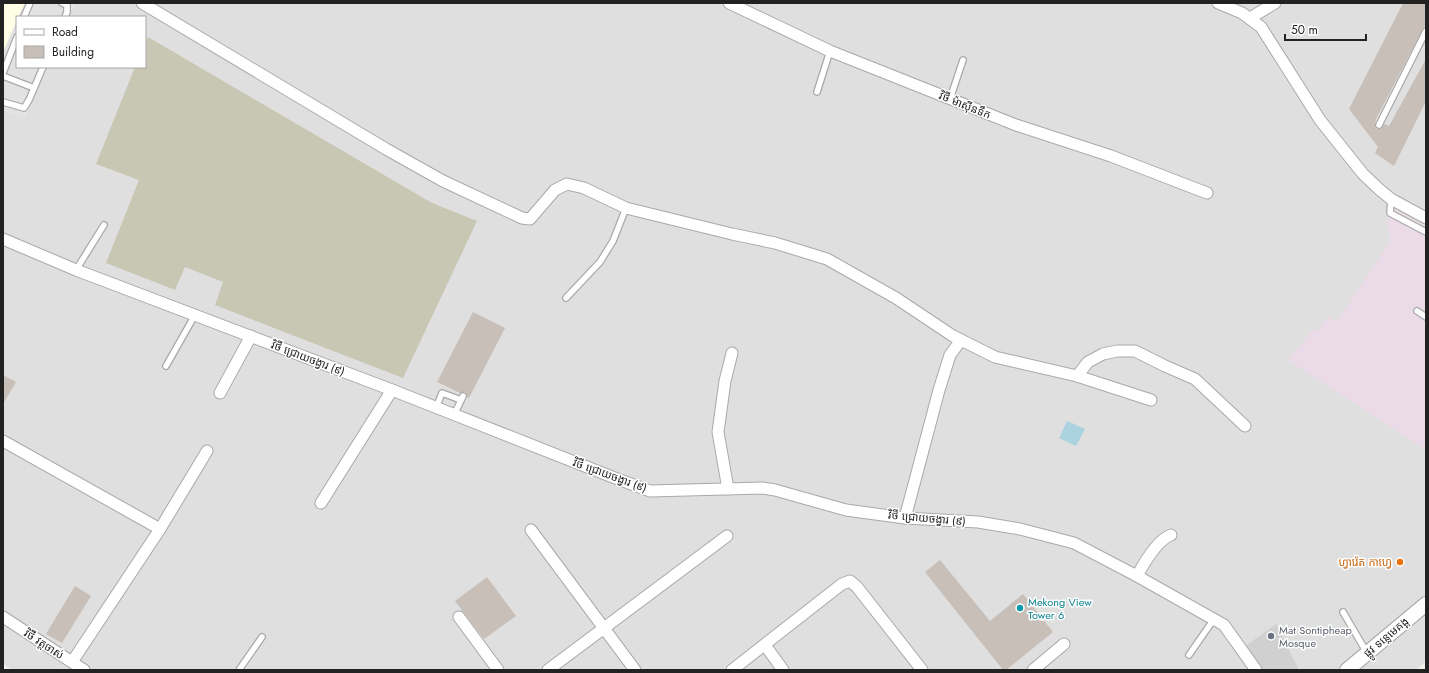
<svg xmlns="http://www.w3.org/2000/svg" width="1429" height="673" font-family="Jost,'Noto Sans Khmer',sans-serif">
<rect width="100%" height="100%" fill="#f2efe9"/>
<path fill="#e0dfdf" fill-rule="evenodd" d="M3 3H1426V661L1416 670H12L3 664ZM17 17H145V67H17Z"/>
<polygon fill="#ebdbe8" points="1394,209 1426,226 1426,450 1288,360 1313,329 1317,332 1328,317 1337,322 1391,240 1386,222"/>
<polygon fill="#ffffe5" points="3,3 74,4 68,17 17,17 17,67 47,67 25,117 3,110"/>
<polygon fill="#d0d0d0" points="1276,624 1299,670 1259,670 1244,647"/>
<polygon fill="#c7c7b4" points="148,37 432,203 477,221 403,378 215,305 223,282 185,267 175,290 106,263 139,180 96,164 135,67 145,67 145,43"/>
<g fill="#e2e2e2">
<polygon points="25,3 72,3 74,4 68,17 18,17"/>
<polygon points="17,20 17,67 47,67 25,117 3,110 3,52"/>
</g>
<polygon fill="#aad3df" points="1067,421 1085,429 1076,446 1059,438"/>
<g fill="#c7bfb8">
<polygon points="1403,3 1426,3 1426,23 1376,119 1375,127 1377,129 1381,129 1384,124 1389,126 1426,59 1426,101 1394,166 1375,153 1378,147 1349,109"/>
<polygon points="473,312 505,328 469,398 467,397 465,392 462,392 460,393 437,382"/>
<polygon points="3,375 16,382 3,404"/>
<polygon points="940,560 990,621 1023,594 1053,632 1006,670 1003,670 925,572"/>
<polygon points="487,577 516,616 484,639 455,601"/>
<polygon points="75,586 91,596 62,643 46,634"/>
</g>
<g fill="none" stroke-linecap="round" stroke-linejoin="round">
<defs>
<g id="service">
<polyline points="62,3 67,5 67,12 65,17"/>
<polyline points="24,17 30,3"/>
<polyline points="3,73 17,37"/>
<polyline points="3,76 34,88"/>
<polyline points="817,92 830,51"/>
<polyline points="950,99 963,60"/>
<polyline points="3,102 24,108 29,100 43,67"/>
<polyline points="1379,125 1426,31"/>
<polyline points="1391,200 1390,213 1426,232"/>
<polyline points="76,270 104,225"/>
<polyline points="566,298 600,262 613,241 626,208"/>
<polyline points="1417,311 1426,317"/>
<polyline points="166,366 195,315"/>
<polyline points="436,408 442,393 461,400"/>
<polyline points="454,415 463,396"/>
<polyline points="1343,612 1367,653"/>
<polyline points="1189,655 1214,619"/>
<polyline points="239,670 262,637"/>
</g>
<g id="minor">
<polyline points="142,3 386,149 443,181 522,218 530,219 555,190 567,184 584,188 626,208 732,234 775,243 827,259 896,298 953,336 995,357 1077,376 1151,400"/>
<polyline points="729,3 830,51 1016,125 1111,156 1207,193"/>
<polyline points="1218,3 1242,13 1261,27 1320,120 1363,174 1380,190 1391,199 1426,218"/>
<polyline points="1250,18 1275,3"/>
<polyline points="3,239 76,270 392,390 615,478 650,491 762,488 775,490 846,510 905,518 978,522 1020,529 1074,543 1137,576 1224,625 1256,670"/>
<polyline points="1077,376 1088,362 1103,354 1117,351 1135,351 1165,366 1195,379 1245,426"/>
<polyline points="220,393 251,336"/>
<polyline points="3,441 160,529"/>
<polyline points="728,489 718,432 725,381 732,353"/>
<polyline points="321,503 392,390"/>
<polyline points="905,518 939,390 950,355 961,340"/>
<polyline points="531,530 635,670"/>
<path d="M1137 576C1144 563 1157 540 1171 535"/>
<polyline points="3,617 84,670"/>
<polyline points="459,617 498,670"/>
<polyline points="765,645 783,670"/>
<polyline points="72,662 160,529 207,451"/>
<polyline points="548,670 727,536"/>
<polyline points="732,670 842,584 850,581 857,587 922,670"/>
<polyline points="1033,670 1064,644"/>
</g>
<polyline id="tertiary" points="1347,670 1426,604"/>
</defs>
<use href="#service" stroke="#a9a9a9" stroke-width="8"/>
<use href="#minor" stroke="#a9a9a9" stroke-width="13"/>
<use href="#tertiary" stroke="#a9a9a9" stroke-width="16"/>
<use href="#service" stroke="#fff" stroke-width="5.5"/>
<use href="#minor" stroke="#fff" stroke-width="11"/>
<use href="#tertiary" stroke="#fff" stroke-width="14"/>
</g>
<circle fill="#e8710a" stroke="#fff" stroke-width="1.5" cx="1400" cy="562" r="4"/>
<circle fill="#0f9aa8" stroke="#fff" stroke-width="1.5" cx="1020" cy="608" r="4"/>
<circle fill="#6b7280" stroke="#fff" stroke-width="1.5" cx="1271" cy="636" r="4"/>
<g text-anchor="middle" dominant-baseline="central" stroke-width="3" stroke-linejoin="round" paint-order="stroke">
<g font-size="11" fill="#222" stroke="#fff">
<text transform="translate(965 105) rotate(22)">វិថី ម៉ាស៊ីនទឹក</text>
<text transform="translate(308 358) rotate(21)">វិថី ជ្រោយចង្វារ (៩)</text>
<text transform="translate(610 475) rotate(20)">វិថី ជ្រោយចង្វារ (៩)</text>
<text transform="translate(927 518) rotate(5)">វិថី ជ្រោយចង្វារ (៩)</text>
<text transform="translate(1386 637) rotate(-40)">ផ្លូវ ទន្លេមេគង្គ</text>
<text transform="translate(44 644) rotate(33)">វិថី វត្តចាស់</text>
</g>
<g font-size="11" fill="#c56008" stroke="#fff" text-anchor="end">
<text x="1392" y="562">ហ្វារ៉េត កាហ្វេ</text>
</g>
<g font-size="11" fill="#0d838f" stroke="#fff" text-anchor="start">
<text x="1028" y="602">Mekong View<tspan x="1028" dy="13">Tower 6</tspan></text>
</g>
<g font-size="11" fill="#5b616d" stroke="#fff" text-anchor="start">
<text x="1279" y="630">Mat Sontipheap<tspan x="1279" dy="13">Mosque</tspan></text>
</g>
</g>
<rect width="1429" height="673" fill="none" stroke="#222222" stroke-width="8"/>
<rect x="16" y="16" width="130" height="52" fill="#ffffff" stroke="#a7a7a7"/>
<rect x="24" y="29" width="20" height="6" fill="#ffffff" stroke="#a7a7a7"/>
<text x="52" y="36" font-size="12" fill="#222222">Road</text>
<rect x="24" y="46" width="20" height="12" fill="#c7bfb8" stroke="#a7a7a7"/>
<text x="52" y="56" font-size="12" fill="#222222">Building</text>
<path d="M1285 34v6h81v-6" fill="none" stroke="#222222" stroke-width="2"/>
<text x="1291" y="34" font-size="12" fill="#222222" stroke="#ffffff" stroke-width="3" paint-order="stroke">50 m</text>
</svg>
